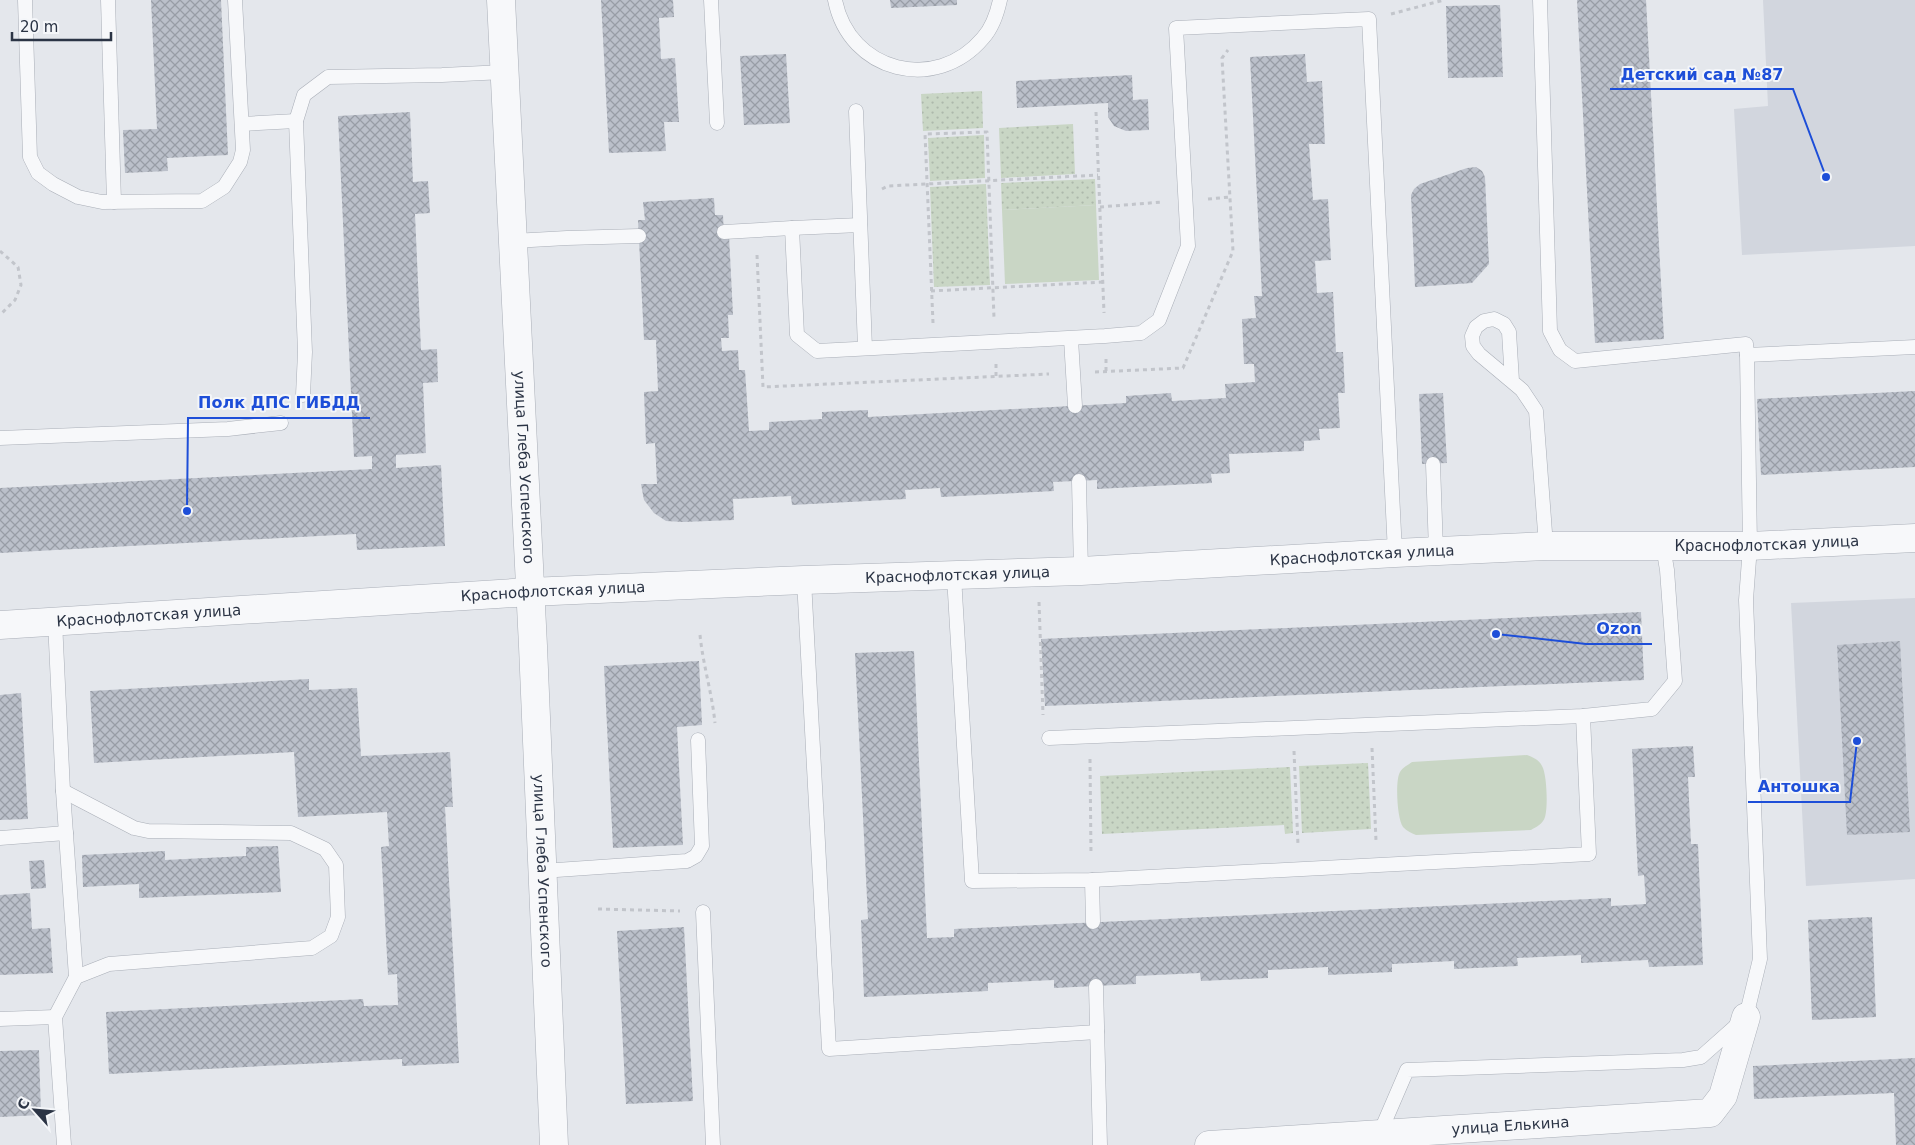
<svg xmlns="http://www.w3.org/2000/svg" width="1915" height="1145" font-family="'DejaVu Sans',sans-serif">
<defs>
<pattern id="park-dots" width="8" height="8" patternUnits="userSpaceOnUse" patternTransform="scale(1.25)"><rect width="8" height="8" fill="#c9d6c5"/><path d="M2 2h.1M6 6h.1" fill="none" stroke="#adb8ab" stroke-width="1.8" stroke-linecap="round"/></pattern>
<pattern id="building-cross-hatch" width="8" height="8" patternUnits="userSpaceOnUse" patternTransform="scale(1.25)"><rect width="8" height="8" fill="#bbc0ca"/><path d="M0 0l8 8M0 8l8-8" fill="none" stroke="#989da6"/></pattern>
</defs>
<rect width="100%" height="100%" fill="#e4e7ec"/>
<g fill="#d2d6de">
<polygon points="1763,0 1915,0 1915,246 1742,255 1734,109 1768,106"/>
<polygon points="1915,598 1915,879 1806,886 1791,603"/>
</g>
<g fill="url(#park-dots)">
<polygon points="982,91 983,128 923,131 921,94"/>
<polygon points="1073,124 1075,174 1001,178 999,128"/>
<polygon points="984,135 985,178 930,181 928,138"/>
<polygon points="1095,179 1096,205 1002,210 1001,183"/>
<polygon points="986,184 990,285 934,287 930,187"/>
<polygon points="1368,763 1371,829 1302,833 1299,766"/>
<polygon points="1290,767 1293,833 1285,834 1284,825 1102,834 1100,776"/>
</g>
<g fill="#c9d6c5">
<polygon points="1096,205 1099,280 1005,284 1002,210"/>
<path d="M1527 755C1533 757 1539 760 1542 766 1547 774 1548 808 1545 817 1543 824 1536 827 1531 830L1416 835C1411 833 1407 831 1403 827 1397 819 1395 780 1400 772 1403 767 1408 765 1412 762Z"/>
</g>
<g fill="url(#building-cross-hatch)">
<polygon points="151,0 221,0 228,155 167,158 168,171 125,173 123,130 157,129"/>
<polygon points="601,0 673,0 674,17 659,18 661,59 675,58 679,122 664,122 666,151 609,153"/>
<polygon points="890,0 957,0 957,5 891,8"/>
<polygon points="1577,0 1646,0 1664,339 1595,343"/>
<polygon points="1500,5 1503,77 1448,78 1446,6"/>
<polygon points="786,54 790,123 744,125 740,56"/>
<polygon points="1305,54 1307,82 1322,81 1325,144 1309,144 1313,200 1328,199 1331,260 1315,261 1317,293 1333,292 1336,352 1343,352 1345,393 1338,393 1340,428 1319,429 1320,440 1304,441 1304,451 1229,454 1230,473 1211,474 1212,483 1097,489 1097,480 1053,482 1054,491 941,497 940,488 905,490 906,499 792,505 791,496 733,499 734,520 683,522 666,521 654,513 644,500 641,484 657,484 655,443 646,444 644,392 658,391 656,340 644,340 638,220 645,220 643,202 714,198 715,215 723,215 724,235 729,235 733,315 728,315 729,338 721,338 722,351 738,350 739,370 745,370 749,431 769,430 769,422 822,419 822,412 868,410 868,417 1126,403 1126,396 1171,393 1172,401 1226,398 1225,384 1255,382 1254,364 1244,364 1242,319 1256,318 1254,296 1262,296 1250,57"/>
<polygon points="1132,75 1133,100 1148,99 1149,130 1126,131 1114,126 1108,117 1108,103 1017,108 1016,81"/>
<polygon points="410,112 413,182 428,181 430,213 415,214 421,350 437,349 438,382 423,383 426,453 396,455 396,468 441,465 445,546 357,550 356,534 0,553 0,488 372,469 372,456 354,457 338,116"/>
<polygon points="1476,167 1482,171 1485,177 1489,264 1472,283 1415,287 1411,195 1414,189 1420,184 1467,168"/>
<polygon points="1915,391 1915,467 1761,475 1757,399"/>
<polygon points="1443,393 1447,463 1422,464 1419,394"/>
<polygon points="1641,612 1644,680 1045,706 1041,639"/>
<polygon points="1900,641 1910,832 1847,835 1837,645"/>
<polygon points="914,651 927,938 954,937 954,929 1611,898 1611,906 1646,904 1644,875 1638,876 1632,749 1693,746 1695,777 1688,777 1691,844 1698,844 1703,965 1649,967 1648,960 1581,963 1581,955 1517,958 1518,966 1454,969 1454,961 1392,964 1392,972 1328,975 1328,967 1268,970 1268,978 1201,981 1200,973 1136,976 1136,984 1054,988 1054,980 988,983 988,991 864,997 861,920 868,919 855,653"/>
<polygon points="699,661 702,725 677,727 683,845 613,848 604,666"/>
<polygon points="309,679 309,690 357,688 361,756 450,752 453,807 445,807 459,1063 402,1066 402,1059 109,1074 106,1012 363,999 364,1006 398,1005 397,974 388,975 381,847 389,846 387,812 298,817 294,752 94,763 90,691"/>
<polygon points="21,693 28,819 0,820 0,695"/>
<polygon points="278,846 281,892 139,898 139,884 83,887 82,855 165,851 165,860 246,856 246,847"/>
<polygon points="44,860 46,888 31,889 29,861"/>
<polygon points="30,893 32,929 50,928 53,973 0,975 0,895"/>
<polygon points="1872,917 1876,1017 1812,1020 1808,920"/>
<polygon points="684,927 693,1101 626,1104 617,931"/>
<polygon points="39,1050 41,1115 0,1117 0,1051"/>
<polygon points="1915,1058 1915,1145 1896,1145 1894,1093 1754,1099 1753,1066"/>
</g>
<g fill="none" stroke-linecap="round" stroke-linejoin="round">
<defs>
<g id="service">
<polyline points="25,0 30,157 38,173 53,184 78,197 102,202 202,201 224,187 240,162 243,150 235,0"/>
<polyline points="108,0 114,202"/>
<polyline points="711,0 717,123"/>
<path d="M835 0C849 72 936 94 983 38 993 27 997 14 1000 0"/>
<polyline points="1540,0 1550,331 1560,350 1575,361 1746,344 1747,355"/>
<polyline points="856,111 865,348"/>
<polyline points="242,124 296,121"/>
<polyline points="792,228 860,225"/>
<polyline points="724,232 792,228 797,335 817,351 1105,336 1141,333 1159,320 1188,246 1176,28 1369,19 1395,553"/>
<polyline points="513,241 567,238 639,236"/>
<polyline points="1071,339 1075,406"/>
<polyline points="1512,381 1509,332 1504,324 1494,319 1484,321 1476,327 1472,336 1473,346 1479,354 1522,390 1536,411 1546,546"/>
<polyline points="303,395 305,352 296,121 304,95 328,77 442,75 504,72"/>
<polyline points="0,438 228,429 281,423"/>
<polyline points="1433,464 1436,551"/>
<polyline points="1079,481 1081,571"/>
<polyline points="954,576 972,881 1092,880 1589,854 1583,716"/>
<polyline points="804,580 829,1049 1097,1032"/>
<polyline points="55,621 63,791 76,977 55,1017 64,1145"/>
<polyline points="1049,738 1583,716 1652,709 1675,681 1667,570 1663,546"/>
<polyline points="63,791 134,828 148,831 291,833 325,849 336,865 338,917 331,936 312,948 109,964 76,977"/>
<polyline points="0,838 66,833"/>
<polyline points="542,871 687,861 696,856 702,846 698,740"/>
<polyline points="1092,880 1093,922"/>
<polyline points="703,912 713,1145"/>
<polyline points="1096,986 1100,1145"/>
<polyline points="0,1019 55,1017"/>
<polyline points="1379,1135 1407,1070 1683,1060 1701,1057 1746,1017 1760,959 1746,600 1750,546 1747,355 1915,347"/>
</g>
<g id="minor">
<path id="s1" d="M501 0 533 646 554 1145"/>
<path id="s2" d="M0 625 530 592 804 580 1081 571 1395 553 1546 546H1750L1915 538"/>
<path id="s3" d="M1209 1145 1710 1113 1723 1096 1746 1017"/>
</g>
</defs>
<use href="#service" stroke="#a9aeb7" stroke-width="15"/>
<use href="#minor" stroke="#a9aeb7" stroke-width="29"/>
<g stroke="#c2c5cb" stroke-width="3" stroke-dasharray="4 4" stroke-linecap="butt">
<polyline points="1391,14 1444,0"/>
<polyline points="1096,112 1104,313"/>
<polyline points="882,189 888,186 1098,175"/>
<polyline points="1208,199 1230,197"/>
<polyline points="1100,207 1162,202"/>
<polyline points="0,251 18,267 21,285 15,300 0,315"/>
<polyline points="757,255 763,387 1049,374"/>
<polyline points="931,291 1103,282"/>
<polyline points="933,323 925,134 987,132 994,318"/>
<polyline points="1106,359 1106,371"/>
<polyline points="996,364 996,376"/>
<polyline points="1095,372 1183,368 1233,251 1222,58 1228,50"/>
<polyline points="1039,602 1043,715"/>
<path d="M700 635C703 665 712 693 715 723"/>
<polyline points="1372,748 1376,841"/>
<polyline points="1294,751 1298,845"/>
<polyline points="1090,759 1091,855"/>
<polyline points="598,909 680,911"/>
</g>
<use href="#service" stroke="#f7f8fa" stroke-width="14"/>
<use href="#minor" stroke="#f7f8fa" stroke-width="28"/>
</g>
<g text-anchor="middle" dominant-baseline="central" stroke-width="4" stroke-linejoin="round" paint-order="stroke">
<g font-size="15" fill="#2b3445" stroke="#f4f6f9">
<text stroke="none"><textPath href="#s1" startOffset="468">улица Глеба Успенского</textPath></text>
<text stroke="none"><textPath href="#s2" startOffset="1769">Краснофлотская улица</textPath></text>
<text stroke="none"><textPath href="#s2" startOffset="1364">Краснофлотская улица</textPath></text>
<text stroke="none"><textPath href="#s2" startOffset="959">Краснофлотская улица</textPath></text>
<text stroke="none"><textPath href="#s2" startOffset="554">Краснофлотская улица</textPath></text>
<text stroke="none"><textPath href="#s2" startOffset="149">Краснофлотская улица</textPath></text>
<text stroke="none"><textPath href="#s1" startOffset="872">улица Глеба Успенского</textPath></text>
<text stroke="none"><textPath href="#s3" startOffset="302">улица Елькина</textPath></text>
</g>
</g>
<path fill="none" stroke="#1d4ed8" stroke-width="2" d="M1826 177L1793 89H1610M187 511L188 418H370M1496 634L1586 644H1652M1857 741L1850 802H1748"/>
<g fill="#1d4ed8" stroke="#f4f6f9" stroke-width="2">
<circle cx="1826" cy="177" r="5"/>
<circle cx="187" cy="511" r="5"/>
<circle cx="1496" cy="634" r="5"/>
<circle cx="1857" cy="741" r="5"/>
</g>
<g font-size="16" text-anchor="middle" font-weight="bold" fill="#1d4ed8" stroke="#f4f6f9" stroke-width="4" stroke-linejoin="round" paint-order="stroke">
<text x="1702" y="80">Детский сад №87</text>
<text x="279" y="408">Полк ДПС ГИБДД</text>
<text x="1619" y="634">Ozon</text>
<text x="1799" y="792">Антошка</text>
</g>
<g transform="translate(35 1110) rotate(297)" stroke="#f4f6f9" stroke-width="4" paint-order="stroke">
<path d="M0-4L9 19L0 12L-9 19Z" fill="#2b3445"/>
<text y="-8" font-size="14" font-weight="bold" text-anchor="middle" fill="#2b3445">С</text>
</g>
<path d="M12 32v8h99v-8" fill="none" stroke="#2b3445" stroke-width="2.5"/>
<text x="20" y="32" font-size="15" fill="#2b3445" stroke="#f4f6f9" stroke-width="4" paint-order="stroke">20 m</text>
</svg>
